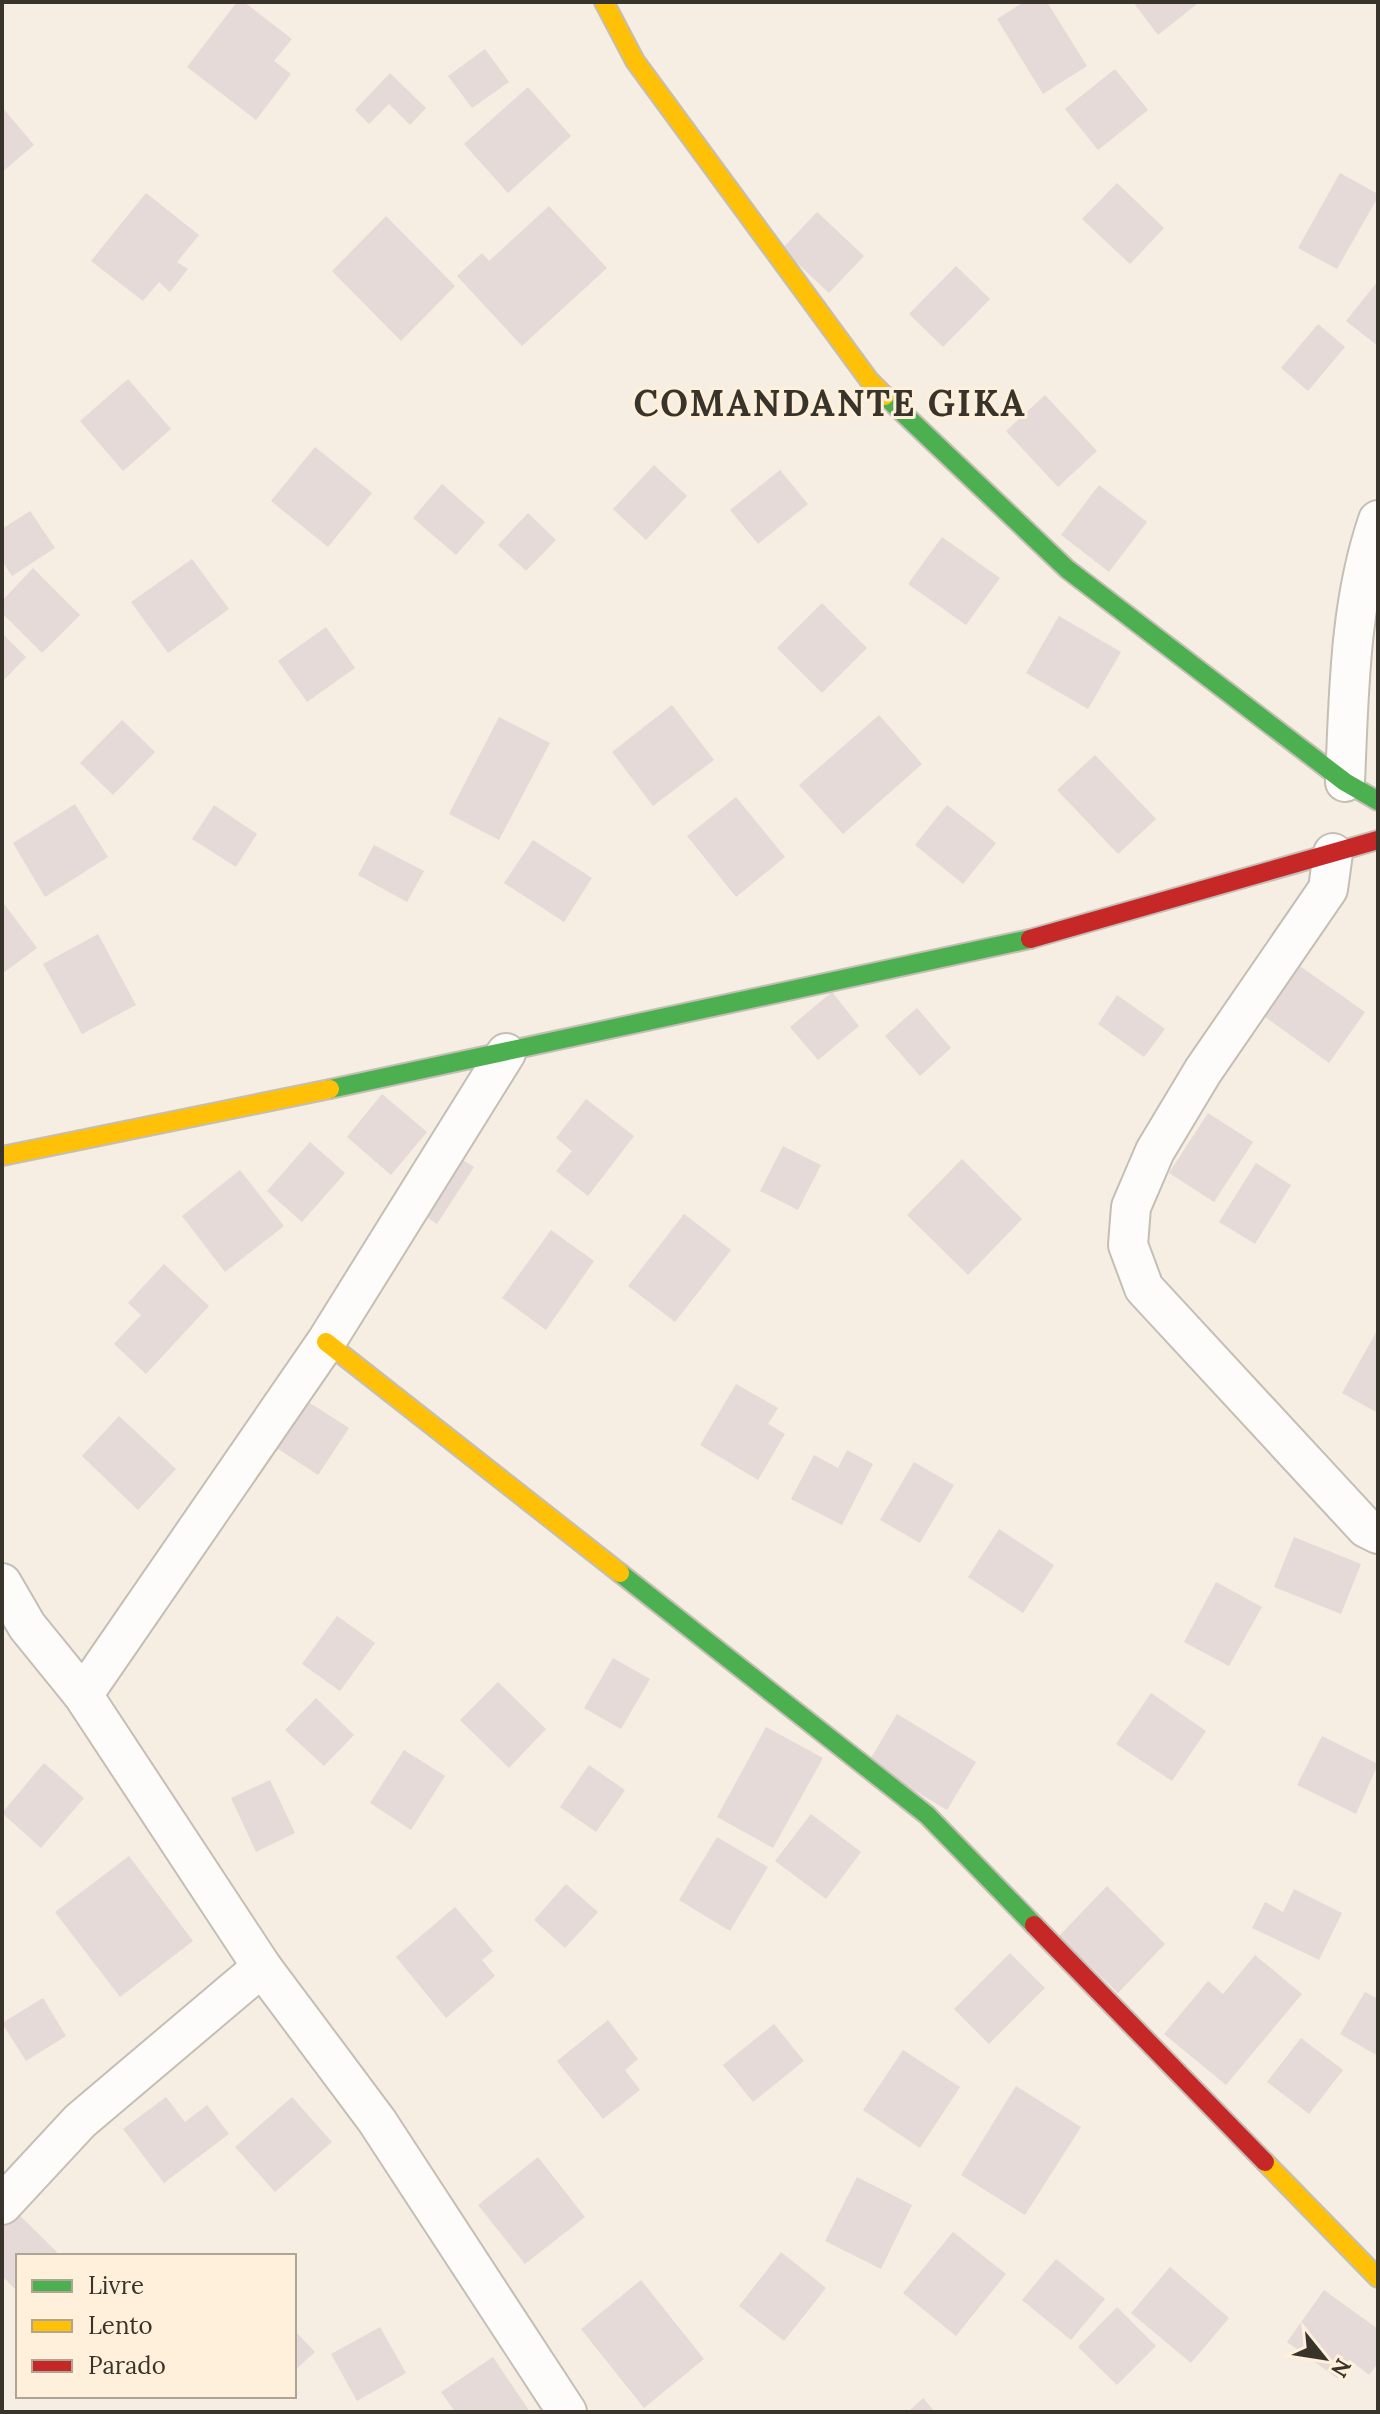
<svg xmlns="http://www.w3.org/2000/svg" width="1380" height="2414" font-family="Lora,serif">
<rect width="100%" height="100%" fill="#f6eee2"/>
<g fill="#e5dad7">
<polygon points="237,2 244,2 292,39 274,61 291,74 256,120 187,67"/>
<polygon points="1024,2 1047,2 1087,66 1043,94 997,19"/>
<polygon points="1133,2 1195,2 1197,4 1158,35"/>
<polygon points="485,49 509,82 472,108 448,76"/>
<polygon points="1115,69 1148,110 1098,150 1065,109"/>
<polygon points="390,73 426,108 410,125 389,104 369,124 355,110"/>
<polygon points="528,87 571,136 508,193 464,144"/>
<polygon points="2,107 34,145 2,172"/>
<polygon points="1340,173 1378,194 1378,197 1337,269 1298,248"/>
<polygon points="1117,183 1164,228 1130,264 1082,219"/>
<polygon points="146,193 199,235 177,262 188,269 170,292 159,282 143,301 91,261"/>
<polygon points="549,206 607,268 522,346 457,276 482,253 489,261"/>
<polygon points="817,212 864,256 829,293 782,249"/>
<polygon points="386,216 455,286 401,341 332,271"/>
<polygon points="956,266 990,299 943,347 909,314"/>
<polygon points="1378,281 1378,346 1346,321"/>
<polygon points="1318,324 1345,347 1308,391 1281,368"/>
<polygon points="128,379 171,429 123,471 80,421"/>
<polygon points="1045,395 1097,451 1058,487 1006,431"/>
<polygon points="315,447 372,493 328,547 271,501"/>
<polygon points="654,465 687,496 646,540 613,509"/>
<polygon points="780,470 808,504 758,544 730,510"/>
<polygon points="442,484 485,522 456,555 413,518"/>
<polygon points="1099,485 1147,522 1109,572 1061,535"/>
<polygon points="30,511 55,548 12,576 2,561 2,529"/>
<polygon points="528,513 556,540 526,571 498,545"/>
<polygon points="942,537 1000,578 966,625 908,584"/>
<polygon points="192,559 229,609 168,653 131,602"/>
<polygon points="33,568 80,615 42,653 2,613 2,601"/>
<polygon points="822,603 867,648 822,693 777,648"/>
<polygon points="1059,616 1121,652 1088,709 1026,673"/>
<polygon points="326,627 355,668 307,702 278,661"/>
<polygon points="2,633 26,657 2,682"/>
<polygon points="672,705 714,760 653,806 612,752"/>
<polygon points="879,715 922,764 843,834 799,785"/>
<polygon points="499,717 550,743 499,840 449,814"/>
<polygon points="122,720 155,752 113,795 80,763"/>
<polygon points="1095,755 1156,819 1118,854 1057,790"/>
<polygon points="736,797 785,857 736,897 687,836"/>
<polygon points="75,804 108,857 45,897 13,843"/>
<polygon points="214,805 257,834 236,867 192,839"/>
<polygon points="947,805 996,843 963,884 915,845"/>
<polygon points="533,840 592,878 564,922 504,883"/>
<polygon points="374,845 424,871 407,902 358,875"/>
<polygon points="2,901 37,948 2,974"/>
<polygon points="98,934 136,1005 82,1034 43,964"/>
<polygon points="1297,964 1365,1012 1329,1063 1261,1014"/>
<polygon points="832,992 859,1026 818,1060 790,1027"/>
<polygon points="1117,995 1165,1029 1144,1057 1098,1024"/>
<polygon points="917,1008 951,1048 920,1076 885,1036"/>
<polygon points="382,1094 427,1132 391,1175 347,1137"/>
<polygon points="586,1099 634,1136 588,1196 556,1171 572,1151 556,1138"/>
<polygon points="1208,1113 1253,1142 1214,1202 1169,1173"/>
<polygon points="310,1142 345,1173 302,1222 267,1191"/>
<polygon points="434,1142 474,1167 437,1224 398,1199"/>
<polygon points="783,1146 821,1165 798,1210 760,1191"/>
<polygon points="962,1159 1022,1219 968,1275 907,1215"/>
<polygon points="1256,1163 1291,1185 1255,1244 1219,1222"/>
<polygon points="240,1170 284,1226 225,1272 182,1216"/>
<polygon points="684,1214 731,1250 675,1322 628,1286"/>
<polygon points="551,1230 594,1261 546,1330 502,1298"/>
<polygon points="164,1264 209,1306 146,1374 114,1344 141,1315 128,1303"/>
<polygon points="1378,1329 1378,1413 1342,1393"/>
<polygon points="736,1384 778,1408 768,1424 785,1434 758,1480 700,1445"/>
<polygon points="296,1394 349,1428 318,1475 266,1441"/>
<polygon points="119,1416 176,1469 138,1510 82,1456"/>
<polygon points="847,1450 873,1464 842,1525 791,1499 814,1455 838,1468"/>
<polygon points="914,1462 954,1485 920,1543 880,1520"/>
<polygon points="999,1529 1054,1565 1023,1613 968,1577"/>
<polygon points="1294,1537 1361,1564 1341,1614 1274,1587"/>
<polygon points="1216,1582 1262,1607 1229,1666 1184,1642"/>
<polygon points="337,1616 375,1643 340,1691 302,1664"/>
<polygon points="613,1658 650,1679 621,1729 584,1708"/>
<polygon points="498,1682 546,1729 509,1768 460,1720"/>
<polygon points="1151,1693 1206,1731 1172,1781 1116,1744"/>
<polygon points="316,1698 354,1735 324,1766 285,1730"/>
<polygon points="897,1714 976,1762 947,1810 868,1763"/>
<polygon points="766,1727 823,1758 773,1848 717,1817"/>
<polygon points="1322,1736 1378,1764 1356,1814 1297,1785"/>
<polygon points="404,1750 445,1776 411,1830 370,1803"/>
<polygon points="44,1763 84,1798 41,1848 2,1813"/>
<polygon points="589,1765 625,1790 596,1832 560,1807"/>
<polygon points="270,1780 295,1833 256,1852 231,1798"/>
<polygon points="811,1814 861,1852 826,1899 775,1861"/>
<polygon points="717,1837 768,1867 730,1931 679,1900"/>
<polygon points="129,1856 193,1941 120,1997 55,1912"/>
<polygon points="566,1884 598,1912 565,1948 534,1920"/>
<polygon points="1107,1886 1165,1944 1118,1993 1059,1936"/>
<polygon points="1294,1889 1342,1913 1319,1960 1252,1928 1265,1902 1283,1912"/>
<polygon points="455,1907 493,1951 482,1960 495,1976 446,2018 396,1957"/>
<polygon points="1010,1953 1045,1988 989,2044 954,2009"/>
<polygon points="1255,1955 1302,1994 1226,2085 1164,2034 1208,1981 1223,1994"/>
<polygon points="1365,1992 1378,1999 1378,2056 1340,2034"/>
<polygon points="43,1998 66,2036 26,2061 2,2023"/>
<polygon points="608,2020 638,2059 625,2070 640,2090 603,2119 557,2061"/>
<polygon points="774,2024 804,2061 753,2102 723,2065"/>
<polygon points="1301,2038 1343,2070 1309,2114 1267,2082"/>
<polygon points="903,2050 960,2087 920,2148 863,2110"/>
<polygon points="1016,2086 1081,2127 1025,2215 961,2175"/>
<polygon points="166,2097 185,2122 207,2105 229,2134 164,2183 123,2129"/>
<polygon points="292,2097 332,2142 275,2192 235,2147"/>
<polygon points="538,2157 585,2217 525,2264 478,2205"/>
<polygon points="857,2177 912,2205 881,2269 825,2241"/>
<polygon points="13,2209 57,2252 53,2256 18,2256 18,2292 2,2276 2,2221"/>
<polygon points="953,2232 1006,2274 956,2336 903,2293"/>
<polygon points="781,2252 826,2288 784,2341 739,2306"/>
<polygon points="1056,2259 1105,2299 1071,2340 1022,2300"/>
<polygon points="1170,2267 1229,2318 1191,2363 1131,2313"/>
<polygon points="641,2280 704,2359 644,2408 581,2329"/>
<polygon points="1324,2290 1378,2329 1378,2363 1369,2375 1350,2360 1337,2378 1287,2342"/>
<polygon points="1117,2307 1156,2346 1117,2385 1078,2347"/>
<polygon points="380,2327 406,2373 357,2401 331,2354"/>
<polygon points="294,2330 315,2352 294,2371"/>
<polygon points="493,2357 530,2412 455,2412 441,2392"/>
<polygon points="923,2398 935,2412 908,2412"/>
</g>
<g fill="none" stroke-linecap="round" stroke-linejoin="round">
<defs>
<g id="street">
<path d="M1345 782C1349 693 1349 605 1378 520"/>
<polyline points="1333,853 1328,889 1203,1071 1155,1151 1131,1207 1128,1245 1144,1288 1366,1528 1378,1534"/>
<polyline points="2,1583 27,1626 83,1695 262,1967 377,2121 567,2412"/>
<polyline points="83,1695 326,1342 506,1053"/>
<polyline points="2,2205 80,2121 262,1967"/>
</g>
<g id="fast">
<polyline points="885,396 1067,569 1345,782 1378,801"/>
<polyline points="330,1089 1030,939"/>
<polyline points="620,1573 927,1815 1034,1925"/>
</g>
<g id="slow">
<polyline points="604,2 635,61 869,380 885,396"/>
<polyline points="2,1156 330,1089"/>
<polyline points="326,1342 620,1573"/>
<polyline points="1265,2162 1378,2278"/>
</g>
<g id="jam">
<polyline points="1030,939 1378,840"/>
<polyline points="1034,1925 1265,2162"/>
</g>
</defs>
<use href="#street" stroke="#c4beb5" stroke-width="42"/>
<use href="#fast" stroke="#c4beb5" stroke-width="22"/>
<use href="#slow" stroke="#c4beb5" stroke-width="22"/>
<use href="#jam" stroke="#c4beb5" stroke-width="22"/>
<use href="#street" stroke="#fefcfb" stroke-width="38"/>
<use href="#fast" stroke="#4caf50" stroke-width="18"/>
<use href="#slow" stroke="#ffc107" stroke-width="18"/>
<use href="#jam" stroke="#c62828" stroke-width="18"/>
</g>
<g text-anchor="middle" dominant-baseline="central" stroke-width="6" stroke-linejoin="round" paint-order="stroke">
<g font-size="36" font-weight="bold" letter-spacing="2" fill="#39342b" stroke="#fef0da">
<text x="830" y="403">COMANDANTE GIKA</text>
</g>
</g>
<rect width="1380" height="2414" fill="none" stroke="#39342b" stroke-width="8"/>
<rect x="16" y="2254" width="280" height="144" fill="#fef0da" stroke="#afa594" stroke-width="2"/>
<rect x="32" y="2280" width="40" height="12" fill="#4caf50" stroke="#afa594" stroke-width="2"/>
<text x="88" y="2294" font-size="24" fill="#39342b">Livre</text>
<rect x="32" y="2320" width="40" height="12" fill="#ffc107" stroke="#afa594" stroke-width="2"/>
<text x="88" y="2334" font-size="24" fill="#39342b">Lento</text>
<rect x="32" y="2360" width="40" height="12" fill="#c62828" stroke="#afa594" stroke-width="2"/>
<text x="88" y="2374" font-size="24" fill="#39342b">Parado</text>
<g transform="translate(1324 2358) rotate(120)" stroke="#fef0da" stroke-width="6" paint-order="stroke">
<path d="M0-6L14 30L0 20L-14 30Z" fill="#39342b"/>
<text y="-12" font-size="22" font-weight="bold" text-anchor="middle" fill="#39342b">N</text>
</g>
</svg>
